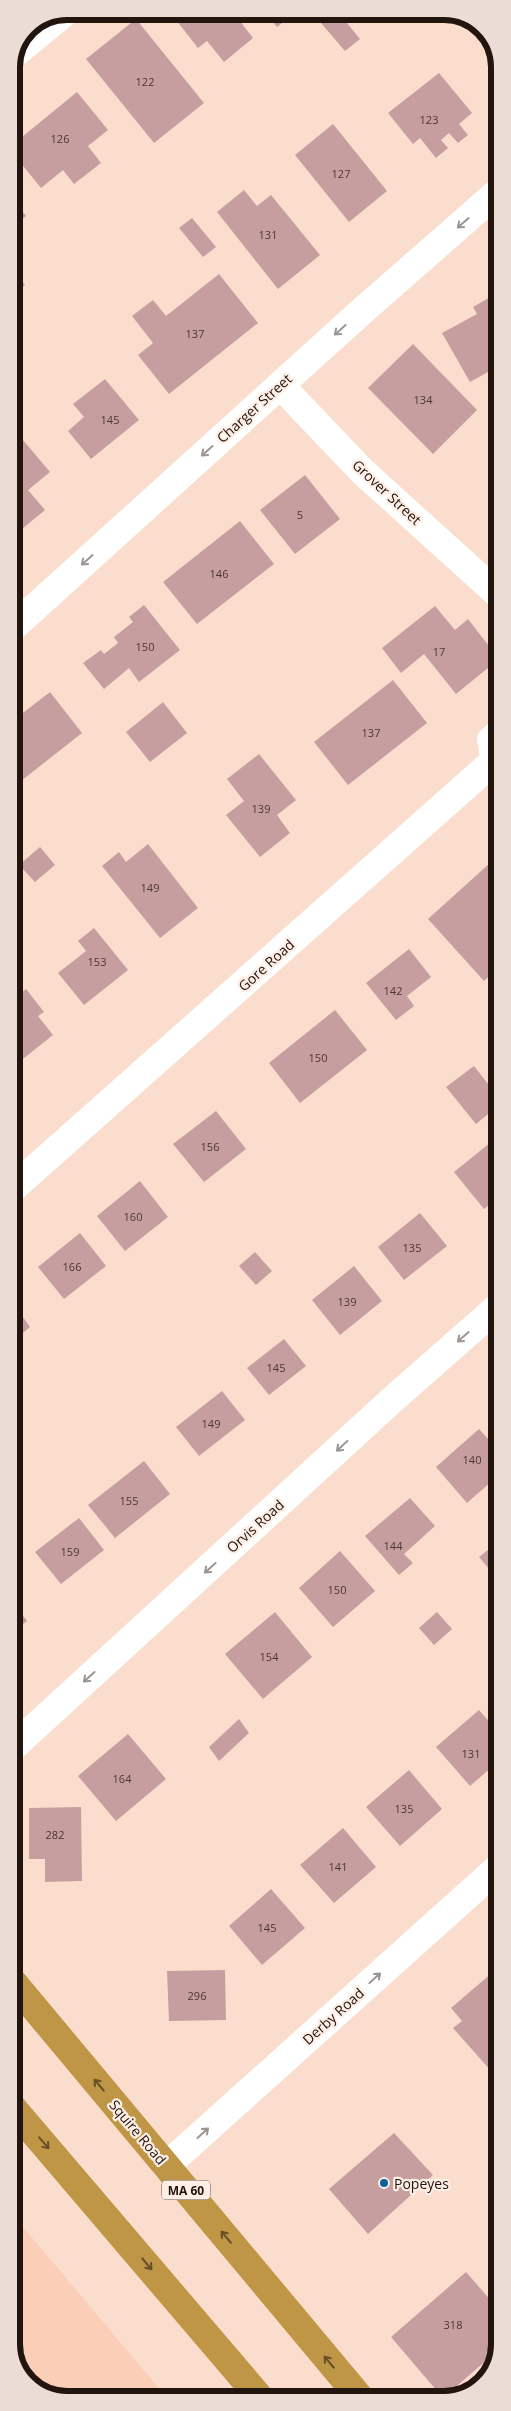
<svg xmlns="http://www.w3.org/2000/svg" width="511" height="2411" font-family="'Open Sans',sans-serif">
<rect width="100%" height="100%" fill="#fbddcd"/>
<polygon fill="#fbceb7" points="12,2214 168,2399 60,2399 28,2384 12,2351"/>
<g fill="#c79ea0">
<polygon points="169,11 232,11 253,38 224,62 207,41 198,48"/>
<polygon points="264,11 296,12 277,27"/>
<polygon points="335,12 338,12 360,39 345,51 321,23"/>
<polygon points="136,19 204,103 154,143 86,59"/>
<polygon points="439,73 472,113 459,124 468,135 458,143 449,133 441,140 448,148 436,158 420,138 413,144 388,113"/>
<polygon points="77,92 108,130 88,146 101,163 74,184 63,170 41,188 11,151 11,146"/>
<polygon points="333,124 387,191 349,222 295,155"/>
<polygon points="244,190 257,206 271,195 320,255 278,289 217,212"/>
<polygon points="11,197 26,216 11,228"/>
<polygon points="192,218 216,247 203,257 179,228"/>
<polygon points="11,268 25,285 11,297"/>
<polygon points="219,274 258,323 169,394 138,355 153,343 132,316 153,300 166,316"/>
<polygon points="499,292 499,366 470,382 442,333 477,314 473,307"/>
<polygon points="413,344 477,410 433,454 368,388"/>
<polygon points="105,379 139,420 91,459 68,431 84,417 73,404"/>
<polygon points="23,440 50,472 28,490 45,510 11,538 11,449"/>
<polygon points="305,475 340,519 295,554 260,510"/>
<polygon points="240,521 274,564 197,624 163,582"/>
<polygon points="144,605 180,650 139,682 129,668 104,689 83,663 101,650 104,654 118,643 114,637 133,622 129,617"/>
<polygon points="435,606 455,630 468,619 499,659 456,694 424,654 401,673 382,648"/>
<polygon points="393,680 427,723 348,785 314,742"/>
<polygon points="50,692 82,733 21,781 11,768 11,722"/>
<polygon points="163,702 187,733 150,762 126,732"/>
<polygon points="259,754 296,800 277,815 290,833 260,857 226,815 244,801 227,779"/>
<polygon points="148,844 198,908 160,938 102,866 119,852 126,862"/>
<polygon points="40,847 55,865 35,882 19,865"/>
<polygon points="490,863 499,874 499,967 484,981 428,919"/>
<polygon points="94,928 128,970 84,1005 58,973 86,951 78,941"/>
<polygon points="409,949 431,977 407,996 414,1006 396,1020 366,983"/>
<polygon points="26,989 44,1012 38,1016 53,1035 14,1066 11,1062 11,1012 14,1010 11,1001"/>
<polygon points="335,1010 367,1050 300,1103 269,1063"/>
<polygon points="474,1066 499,1098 499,1105 476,1124 446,1087"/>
<polygon points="216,1111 246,1149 204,1182 173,1144"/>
<polygon points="491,1142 499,1153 499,1197 484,1209 454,1172"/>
<polygon points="140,1181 168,1217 125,1251 97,1216"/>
<polygon points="420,1213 447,1246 404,1280 378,1247"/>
<polygon points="80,1233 106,1266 64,1299 38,1267"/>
<polygon points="255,1252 272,1271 256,1285 239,1266"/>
<polygon points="354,1266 382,1301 340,1335 312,1300"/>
<polygon points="12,1302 30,1327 12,1342"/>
<polygon points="284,1339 306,1366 269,1395 247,1368"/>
<polygon points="222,1391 245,1420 199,1456 176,1427"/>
<polygon points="479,1429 500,1452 500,1474 467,1503 436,1467"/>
<polygon points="144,1461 170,1494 115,1538 88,1505"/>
<polygon points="410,1498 435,1526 404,1554 413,1563 399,1575 365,1536"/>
<polygon points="79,1518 104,1550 61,1584 35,1552"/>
<polygon points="498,1542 500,1543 500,1582 479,1557"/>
<polygon points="340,1551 375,1591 333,1627 299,1588"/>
<polygon points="12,1601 27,1621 12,1633"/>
<polygon points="275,1612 312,1657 263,1699 225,1654"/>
<polygon points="437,1612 452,1629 434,1645 419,1628"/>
<polygon points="479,1710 500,1734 500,1760 470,1786 436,1747"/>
<polygon points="239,1719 249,1733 219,1761 209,1747"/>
<polygon points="128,1734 166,1779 116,1821 78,1776"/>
<polygon points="409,1770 442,1809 400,1846 366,1807"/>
<polygon points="81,1807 82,1881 45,1882 45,1859 29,1859 29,1808"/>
<polygon points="343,1828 376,1867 334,1903 300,1865"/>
<polygon points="271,1889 305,1928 262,1965 229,1926"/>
<polygon points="500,1966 500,2081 453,2028 462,2021 451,2008"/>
<polygon points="225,1970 226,2020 169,2021 167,1971"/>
<polygon points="394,2133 433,2175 368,2234 329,2189"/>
<polygon points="466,2272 500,2311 500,2344 497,2351 443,2398 391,2337"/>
</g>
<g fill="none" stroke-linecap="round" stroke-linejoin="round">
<g stroke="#fff" stroke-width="28">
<polyline points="17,52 67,11"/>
<polyline points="280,385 363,472 499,595"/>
<polyline points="11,629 361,312 499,191"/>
<polyline points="12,1189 495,760 491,740 499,733"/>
<polyline points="12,1748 392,1400 500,1305"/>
<polyline points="166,2166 500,1866"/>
</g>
<g stroke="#be9645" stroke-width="28">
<polyline points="12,1981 361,2399"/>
<polyline points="12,2107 261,2399"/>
</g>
</g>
<defs><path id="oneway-shaft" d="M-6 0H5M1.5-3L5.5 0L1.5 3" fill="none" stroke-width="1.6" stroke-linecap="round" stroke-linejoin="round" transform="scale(1.25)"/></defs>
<g stroke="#9c9693">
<use href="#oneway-shaft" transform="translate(463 223) rotate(139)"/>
<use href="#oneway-shaft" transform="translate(340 330) rotate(138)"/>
<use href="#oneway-shaft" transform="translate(207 451) rotate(138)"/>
<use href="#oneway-shaft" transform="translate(87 560) rotate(138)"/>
<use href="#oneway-shaft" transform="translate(463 1337) rotate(139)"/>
<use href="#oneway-shaft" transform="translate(342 1446) rotate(137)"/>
<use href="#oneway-shaft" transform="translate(210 1568) rotate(138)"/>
<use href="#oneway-shaft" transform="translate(89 1677) rotate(138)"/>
<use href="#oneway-shaft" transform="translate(375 1978) rotate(-42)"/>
<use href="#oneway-shaft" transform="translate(203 2133) rotate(-42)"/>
</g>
<g stroke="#684f27">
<use href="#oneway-shaft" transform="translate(99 2085) rotate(-130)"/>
<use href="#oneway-shaft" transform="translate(44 2143) rotate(49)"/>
<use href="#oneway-shaft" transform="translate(226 2237) rotate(-130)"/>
<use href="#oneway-shaft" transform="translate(147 2264) rotate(50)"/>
<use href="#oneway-shaft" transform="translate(329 2362) rotate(-130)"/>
</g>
<circle fill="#0b6394" stroke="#fdeee6" stroke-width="2" cx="384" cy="2183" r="5"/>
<g text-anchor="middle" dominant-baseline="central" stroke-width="4.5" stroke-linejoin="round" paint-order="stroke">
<g font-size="11" fill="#4b3732">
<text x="145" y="81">122</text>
<text x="429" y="119">123</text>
<text x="60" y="138">126</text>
<text x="341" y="173">127</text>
<text x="268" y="234">131</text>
<text x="195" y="333">137</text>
<text x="423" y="399">134</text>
<text x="110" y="419">145</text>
<text x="300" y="514">5</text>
<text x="219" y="573">146</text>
<text x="145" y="646">150</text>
<text x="439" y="651">17</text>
<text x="371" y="732">137</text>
<text x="261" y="808">139</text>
<text x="150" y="887">149</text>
<text x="97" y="961">153</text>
<text x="393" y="990">142</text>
<text x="318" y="1057">150</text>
<text x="210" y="1146">156</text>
<text x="133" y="1216">160</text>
<text x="412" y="1247">135</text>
<text x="72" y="1266">166</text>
<text x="347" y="1301">139</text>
<text x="276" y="1367">145</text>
<text x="211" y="1423">149</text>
<text x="472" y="1459">140</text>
<text x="129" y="1500">155</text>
<text x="393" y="1545">144</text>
<text x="70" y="1551">159</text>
<text x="337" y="1589">150</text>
<text x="269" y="1656">154</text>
<text x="471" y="1753">131</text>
<text x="122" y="1778">164</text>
<text x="404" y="1808">135</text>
<text x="55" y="1834">282</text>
<text x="338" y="1866">141</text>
<text x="267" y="1927">145</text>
<text x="197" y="1995">296</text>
<text x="453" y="2324">318</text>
</g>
<rect fill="#fdeee6" stroke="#64564f" stroke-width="1" x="162" y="2180.5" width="48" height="19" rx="4"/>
<g font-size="12" font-weight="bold" fill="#22150e">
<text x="186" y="2190">MA 60</text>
</g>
<g font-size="14" fill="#22150e" stroke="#fdeee6">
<text transform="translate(254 408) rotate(-42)">Charger Street</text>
<text transform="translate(387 492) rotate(43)">Grover Street</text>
<text transform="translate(266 965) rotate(-42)">Gore Road</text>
<text transform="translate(255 1526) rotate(-42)">Orvis Road</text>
<text transform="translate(333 2016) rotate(-42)">Derby Road</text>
<text transform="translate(138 2132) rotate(50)">Squire Road</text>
</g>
<g font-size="14" fill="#22150e" stroke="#fdeee6" text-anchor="start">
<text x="394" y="2183">Popeyes</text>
</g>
</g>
<path d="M0 0H511V2411H0ZM67 20H444A47 47 0 0 1 491 67V2344A47 47 0 0 1 444 2391H67A47 47 0 0 1 20 2344V67A47 47 0 0 1 67 20Z" fill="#ebddd5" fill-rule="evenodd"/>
<path fill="none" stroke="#22150e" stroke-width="6" d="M67 20H444A47 47 0 0 1 491 67V2344A47 47 0 0 1 444 2391H67A47 47 0 0 1 20 2344V67A47 47 0 0 1 67 20Z"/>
</svg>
